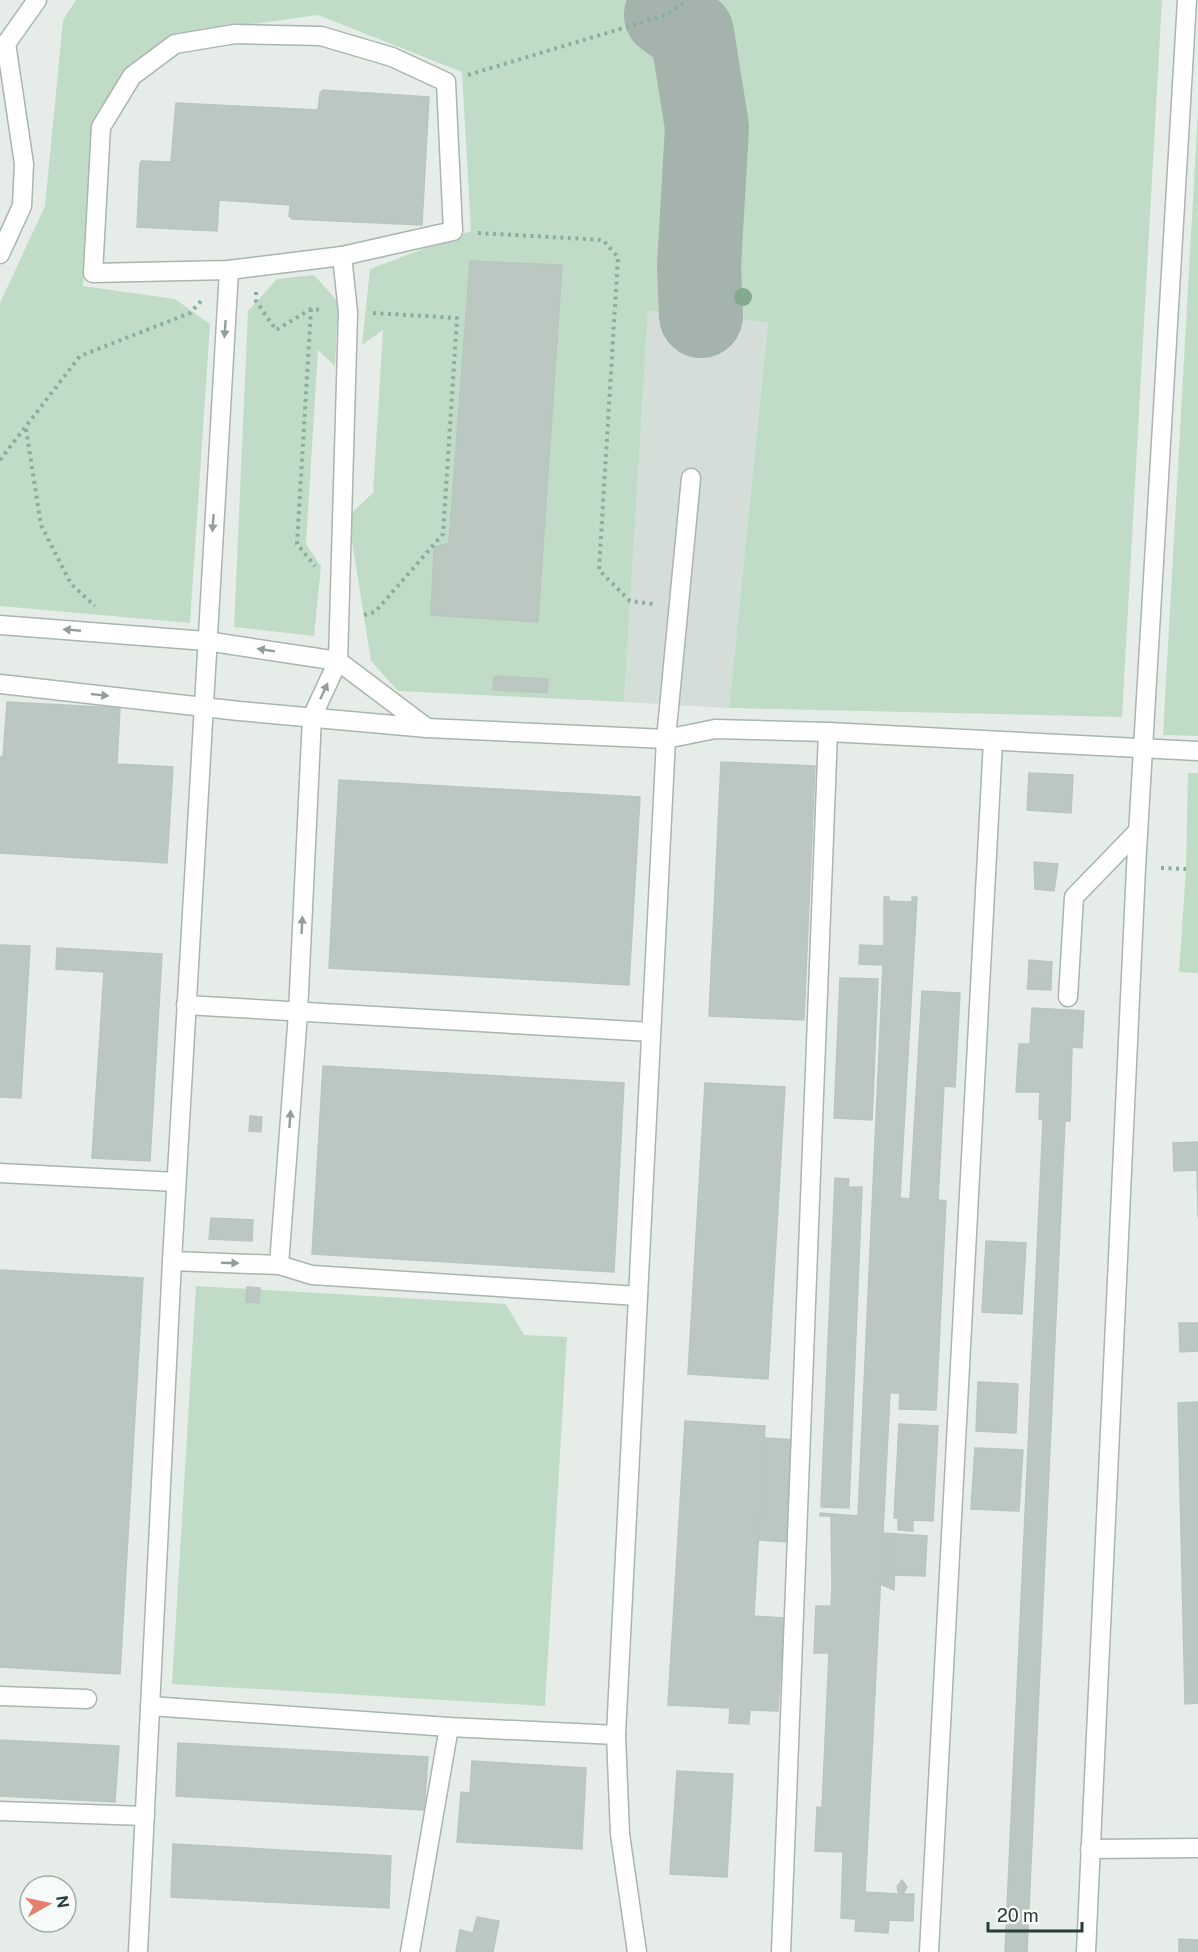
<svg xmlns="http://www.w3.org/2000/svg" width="1198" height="1952" font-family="'Public Sans',sans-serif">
<rect width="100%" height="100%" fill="#e6ede9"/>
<polygon fill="#d4ddd8" points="648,311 768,321 729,708 624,702"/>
<g fill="#c1dcc6">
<polygon points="76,0 1162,0 1122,717 729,708 768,322 648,311 624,702 398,691 371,661 348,516 373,493 383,330 362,345 370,269 471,231 462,72 318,15 174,35 96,114 83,286 175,299 210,324 190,623 0,606 0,303 45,206 63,20"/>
<polygon points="1198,109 1198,736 1163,735"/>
<polygon points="314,275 338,302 335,366 318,350 306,544 321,566 314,636 234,627 248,311 277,279"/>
<polygon points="1188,773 1198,773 1198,973 1179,972 1186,869"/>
<polygon points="196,1286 506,1304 524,1335 567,1337 545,1706 172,1684"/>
</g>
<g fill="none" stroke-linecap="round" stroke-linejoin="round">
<polyline stroke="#a4b3ac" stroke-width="84" points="666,15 692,33 707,127 699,266 701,316"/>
</g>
<g fill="#bbc8c2" stroke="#b9c6bf" stroke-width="1.5">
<polygon points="323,90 429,97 422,225 292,219 289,216 290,205 219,200 217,231 137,227 140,163 142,161 171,162 176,103 318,110 320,93"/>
<polygon points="470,261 562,265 538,622 431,615 434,547 449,543"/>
<polygon points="494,676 548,679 547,693 493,690"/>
<polygon points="7,702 120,708 117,764 173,767 167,863 0,853 0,757 3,757"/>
<polygon points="721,762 815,766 804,1020 709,1016"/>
<polygon points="1029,773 1073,775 1071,813 1027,810"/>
<polygon points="339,780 640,797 629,985 329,968"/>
<polygon points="1034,862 1058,864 1054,891 1035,889"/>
<polygon points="884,897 889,897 889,901 912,902 912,897 917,897 900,1198 910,1199 922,991 960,993 955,1087 944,1086 938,1200 946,1201 936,1410 899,1409 900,1393 890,1393 865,1892 899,1894 897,1887 902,1880 907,1887 903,1894 914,1894 913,1921 889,1920 888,1933 855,1931 856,1919 841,1918 843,1852 815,1851 817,1807 822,1808 829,1653 814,1653 816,1606 831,1606 832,1587 831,1516 820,1516 820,1513 858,1516 883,965 859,964 860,945 884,946"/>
<polygon points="0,945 30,946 21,1098 0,1097"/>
<polygon points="57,948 162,954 150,1161 92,1158 104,972 56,969"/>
<polygon points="1029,960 1052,962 1051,983 1028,982"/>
<polygon points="840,978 878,979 872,1120 834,1118"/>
<polygon points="1028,982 1051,983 1051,990 1027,989"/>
<polygon points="1032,1008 1084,1011 1082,1048 1072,1047 1070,1121 1065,1121 1027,1952 1005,1952 1043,1120 1039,1119 1040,1092 1016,1092 1019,1044 1030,1044"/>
<polygon points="323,1066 624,1083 614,1272 312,1254"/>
<polygon points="705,1083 785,1087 768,1379 688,1374"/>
<polygon points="250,1116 262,1117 261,1132 249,1131"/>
<polygon points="1198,1142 1198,1218 1197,1170 1174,1171 1173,1143"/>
<polygon points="835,1178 849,1179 848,1187 862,1187 849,1508 821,1507"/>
<polygon points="211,1218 253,1220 252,1241 209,1239"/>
<polygon points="986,1241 1026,1243 1022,1314 982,1312"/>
<polygon points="0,1270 143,1278 120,1674 0,1667"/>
<polygon points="247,1287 260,1288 259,1303 246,1302"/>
<polygon points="1179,1323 1198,1323 1198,1351 1180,1352"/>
<polygon points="978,1382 1018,1384 1016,1433 976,1431"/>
<polygon points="1198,1402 1198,1703 1185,1704 1178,1403"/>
<polygon points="685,1421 765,1426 754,1616 784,1618 778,1711 750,1710 749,1724 729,1723 730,1708 668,1705"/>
<polygon points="899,1424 938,1426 933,1521 913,1520 913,1531 898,1530 898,1518 894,1518"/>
<polygon points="765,1438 795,1440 788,1542 759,1540"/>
<polygon points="975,1448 1023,1450 1019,1511 971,1509"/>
<polygon points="883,1533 896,1534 894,1590 880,1584"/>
<polygon points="896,1534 927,1536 925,1576 895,1575"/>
<polygon points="0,1740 119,1746 115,1802 0,1796"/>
<polygon points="178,1743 428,1757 424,1810 176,1796"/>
<polygon points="472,1761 586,1768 582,1849 457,1842 461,1792 470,1793"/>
<polygon points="677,1771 733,1774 727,1877 670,1874"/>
<polygon points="173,1844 391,1856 389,1908 171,1897"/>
<polygon points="477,1917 499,1921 493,1952 456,1952 460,1930 473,1933"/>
<polygon points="1179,1939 1198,1940 1198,1952 1179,1952"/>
</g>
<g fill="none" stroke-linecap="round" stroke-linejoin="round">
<defs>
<g id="minor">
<polygon points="235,34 321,36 392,57 446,82 453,231 342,256 229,270 93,273 101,127 132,76 175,44"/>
<polyline points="1,51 37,0"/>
<polyline points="0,254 22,206 24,164 6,43"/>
<polyline points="0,625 206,641 338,661 427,728"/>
<polyline points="0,684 239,711 427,728 666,739 715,729 828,732 1198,751"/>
<polyline points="1068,997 1074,897 1138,831"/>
<polyline points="186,1005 651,1032"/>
<polyline points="0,1173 176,1182"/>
<polyline points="172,1261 279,1265 298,1013 312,717 338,661 348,312 342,256"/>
<polyline points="279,1265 312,1275 638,1296"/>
<polyline points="0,1696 87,1699"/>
<polyline points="150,1706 449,1727 616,1735"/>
<polyline points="0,1811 145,1816"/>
<polyline points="1090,1849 1198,1848"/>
<polyline points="138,1952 172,1261 229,270"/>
<polyline points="410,1952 449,1727"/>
<polyline points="637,1952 620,1834 616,1735 666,739 691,478"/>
<polyline points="781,1952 828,732"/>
<polyline points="929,1952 993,741"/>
<polyline points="1086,1952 1136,868 1187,0"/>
</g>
</defs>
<use href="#minor" stroke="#a9b5af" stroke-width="21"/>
<g stroke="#8aad9e" stroke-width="4" stroke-dasharray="3 4.5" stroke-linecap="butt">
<polyline points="468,75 666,15 688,0"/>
<polyline points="478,233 603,240 618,257 599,570 630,601 654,604"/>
<polyline points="256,292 256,301 276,330 311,309 323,310"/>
<polyline points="311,309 297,544 315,566"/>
<polyline points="26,429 41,525 71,584 95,606"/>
<polyline points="0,460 80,356 190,313 201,301"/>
<polyline points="364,615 375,612 443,534 457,318 373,313"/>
<polyline points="1161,868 1186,869"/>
</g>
<use href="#minor" stroke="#fff" stroke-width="18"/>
</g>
<circle fill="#85a98f" cx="743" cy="297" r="9"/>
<defs><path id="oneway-solid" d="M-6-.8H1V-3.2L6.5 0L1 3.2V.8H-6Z" transform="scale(1.5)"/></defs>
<g fill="#929e9a">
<use href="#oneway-solid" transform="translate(225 329) rotate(94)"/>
<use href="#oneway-solid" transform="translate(213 523) rotate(94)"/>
<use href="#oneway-solid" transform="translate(72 630) rotate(-175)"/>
<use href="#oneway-solid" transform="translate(266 650) rotate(-171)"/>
<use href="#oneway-solid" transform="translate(324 691) rotate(-65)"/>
<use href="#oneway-solid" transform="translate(100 695) rotate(6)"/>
<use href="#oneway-solid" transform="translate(302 925) rotate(-87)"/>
<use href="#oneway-solid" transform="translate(290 1119) rotate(-86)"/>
<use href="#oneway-solid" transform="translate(230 1263) rotate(2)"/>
</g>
<g transform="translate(48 1904) rotate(81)"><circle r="28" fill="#f6faf8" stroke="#a3afaa" stroke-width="1.5"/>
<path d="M0-4.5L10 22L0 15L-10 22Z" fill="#e47e6d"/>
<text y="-9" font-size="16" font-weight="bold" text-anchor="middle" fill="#263e35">N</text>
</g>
<path d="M988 1922v9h94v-9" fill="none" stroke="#263e35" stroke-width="3"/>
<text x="997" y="1922" font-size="18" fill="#263e35" stroke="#f6faf8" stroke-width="4.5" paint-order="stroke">20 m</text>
</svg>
